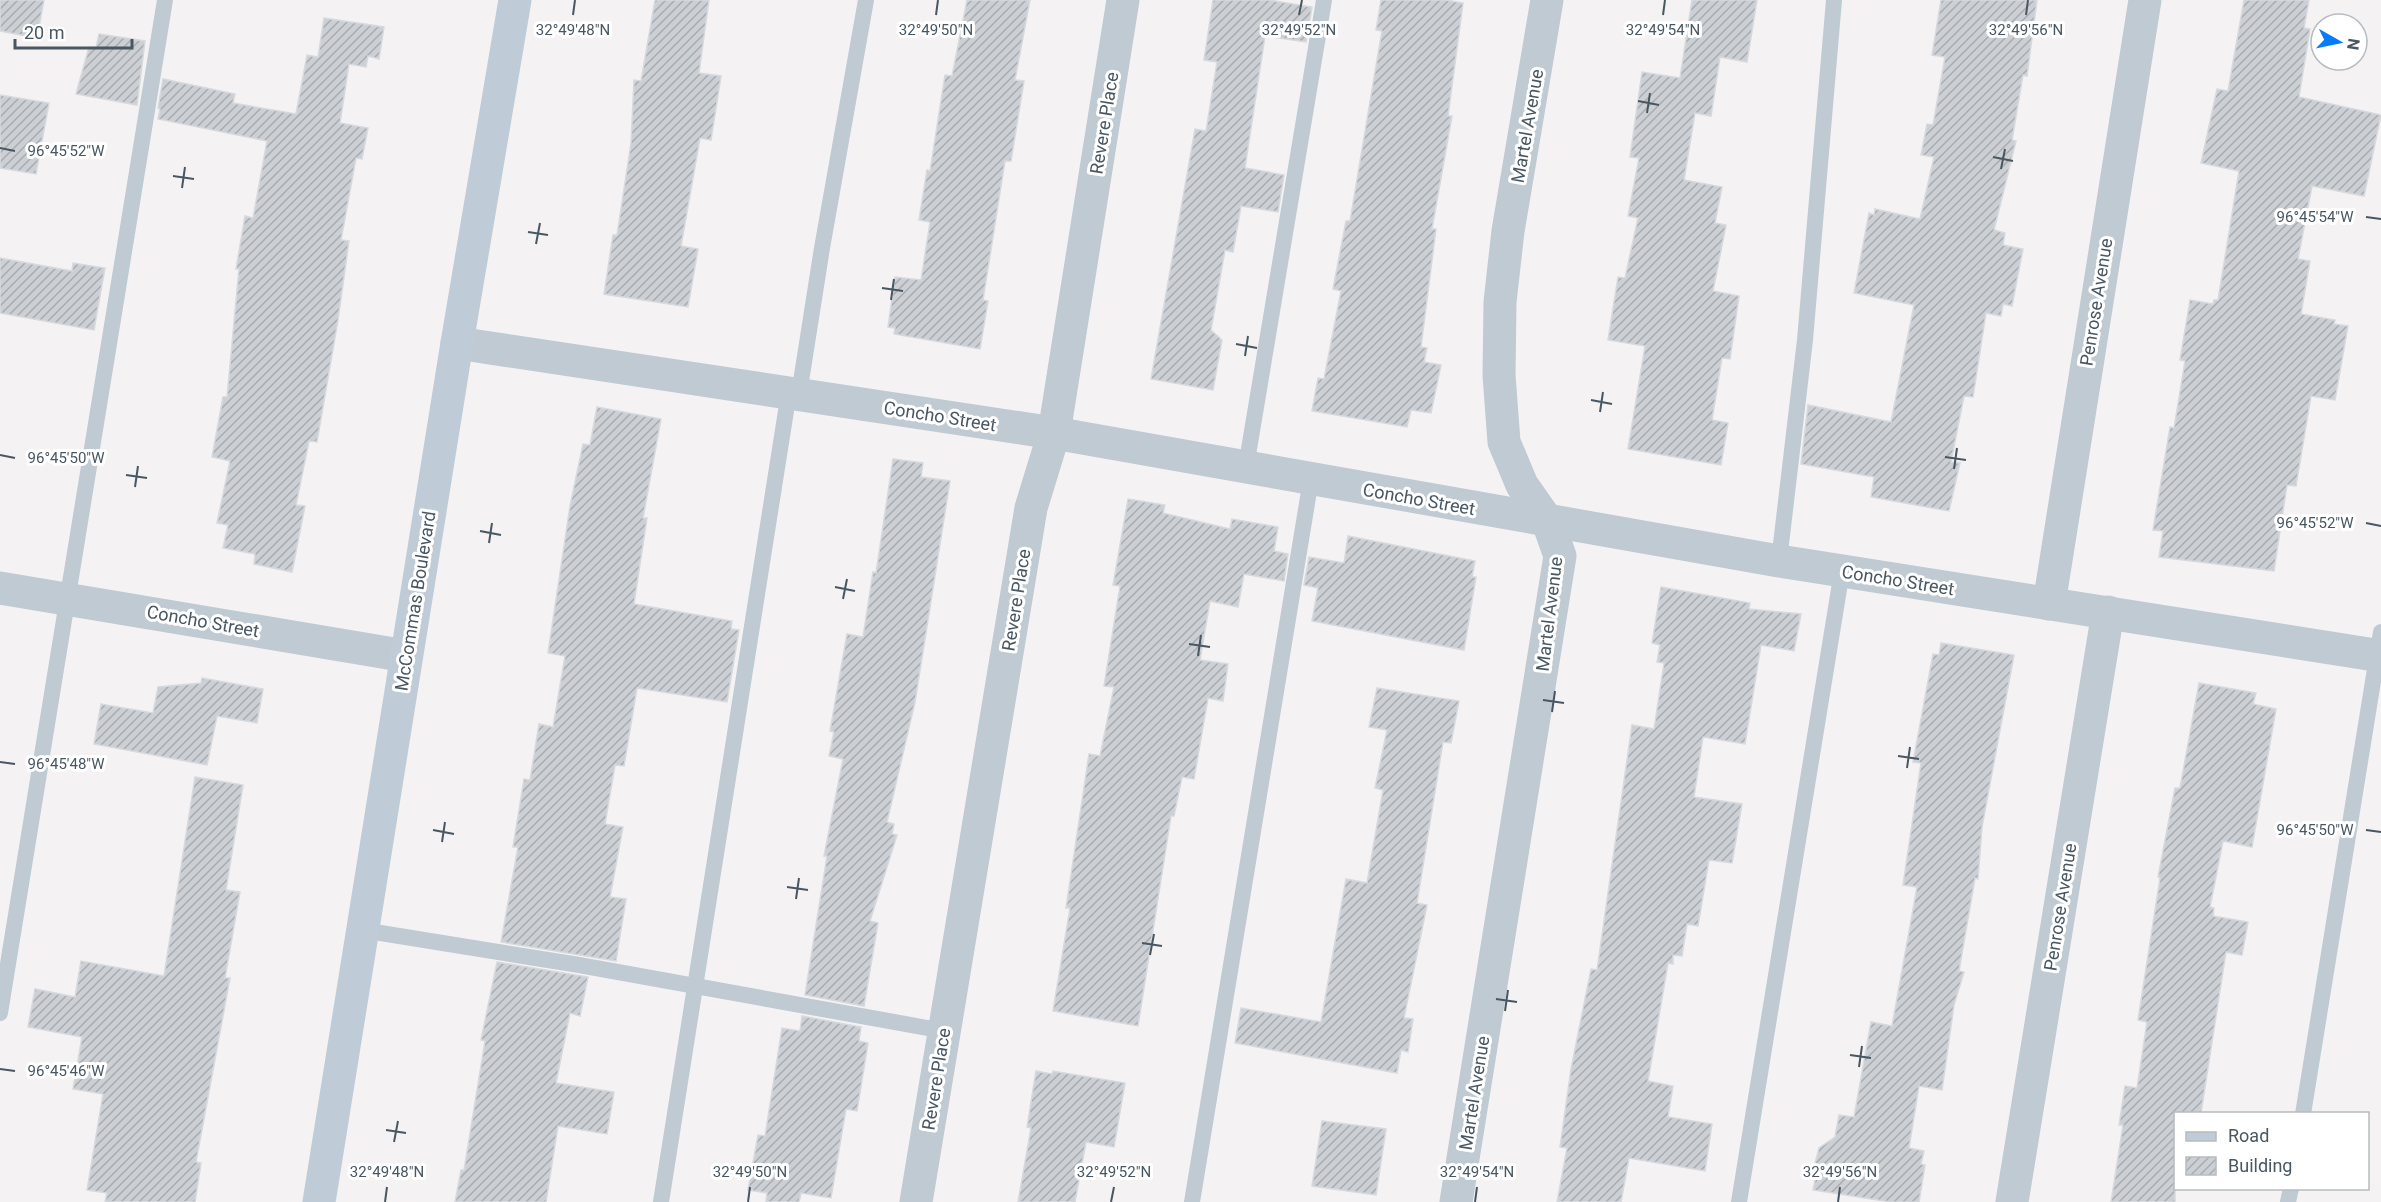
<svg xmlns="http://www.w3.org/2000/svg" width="2381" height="1202" font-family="Roboto,sans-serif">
<defs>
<pattern id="building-hatch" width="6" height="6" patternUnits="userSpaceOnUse" patternTransform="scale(1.5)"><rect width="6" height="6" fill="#ccd0d5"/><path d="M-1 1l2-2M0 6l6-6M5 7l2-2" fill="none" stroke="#a8acb0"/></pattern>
</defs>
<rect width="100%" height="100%" fill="#f5f2f3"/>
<g fill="url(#building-hatch)" stroke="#d6d9de" stroke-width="1.5">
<polygon points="0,0 44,0 37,38 0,31"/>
<polygon points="655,0 709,0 699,73 721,76 711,140 700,138 681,246 698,249 688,307 604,294 613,235 617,235 631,143 634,80 641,81"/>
<polygon points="967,0 1030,0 1015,80 1024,81 1011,161 1005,161 983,300 988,301 980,349 894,334 895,328 888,327 895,277 921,280 930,222 919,220 927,170 930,171 945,75 952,76"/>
<polygon points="1213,0 1269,0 1312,7 1306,42 1265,36 1245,168 1284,175 1278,212 1241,206 1233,252 1225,250 1211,330 1222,340 1213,390 1151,379 1195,129 1206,131 1217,62 1204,60"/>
<polygon points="1381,0 1446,0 1463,3 1448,116 1452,116 1432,229 1436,229 1421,347 1427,348 1424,362 1441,365 1431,413 1411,410 1407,427 1312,411 1318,378 1324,379 1341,291 1333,289 1346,221 1350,221 1377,60 1382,31 1376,30"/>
<polygon points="1692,0 1757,0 1747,62 1720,57 1711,116 1695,113 1684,180 1722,187 1715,223 1726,225 1713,291 1739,296 1730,359 1722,358 1712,420 1728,423 1721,465 1628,449 1645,346 1608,340 1618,277 1625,278 1638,218 1628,216 1639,158 1630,157 1642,72 1680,78"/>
<polygon points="1941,0 2037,0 2027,76 2023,75 2012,140 2016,141 1994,230 2005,233 2003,245 2023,249 2012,306 2003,304 2001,316 1986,313 1973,397 1964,396 1951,462 1960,463 1949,511 1871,497 1874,477 1801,464 1808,405 1891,422 1914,305 1854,293 1869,213 1874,215 1875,209 1920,219 1934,157 1921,155 1927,124 1933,125 1945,57 1932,55"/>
<polygon points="2244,0 2309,0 2304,28 2310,29 2299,97 2381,115 2364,196 2312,186 2298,259 2310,261 2301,314 2335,320 2334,324 2348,326 2335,400 2311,396 2296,486 2287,485 2274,571 2159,557 2163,531 2153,530 2170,427 2174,428 2185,361 2180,360 2190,300 2213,304 2214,300 2218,300 2239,171 2201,163 2217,89 2228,91"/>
<polygon points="324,18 384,27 379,59 368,56 366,67 349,64 340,123 368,128 362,159 356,158 341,240 349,241 338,320 317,442 309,441 296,505 305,506 292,572 254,564 255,554 223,548 228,525 217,523 230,461 212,457 223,397 227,397 239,269 236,269 245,216 253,218 267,141 158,119 160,109 158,108 163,79 235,94 233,103 296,114 307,55 318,57"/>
<polygon points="99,34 145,41 137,105 76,94 89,47 96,48"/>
<polygon points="0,95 49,103 36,174 0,168"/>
<polygon points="0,258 72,271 73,263 105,268 94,330 0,313"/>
<polygon points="597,407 661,419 643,518 647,518 634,604 732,621 731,629 739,630 727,702 637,688 624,766 615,765 605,824 623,827 610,897 626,899 616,961 501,942 518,847 513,847 524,779 530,780 539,724 553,727 565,656 548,653 570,506 583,444 590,445"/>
<polygon points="893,459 923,463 921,477 950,481 915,702 887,822 894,824 892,834 897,835 870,921 878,923 864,1006 805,995 827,856 824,856 843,759 829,756 834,732 830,731 847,634 863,637 873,572 876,573"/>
<polygon points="1128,499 1165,505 1163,513 1230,529 1232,519 1278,527 1274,551 1288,554 1284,581 1244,574 1238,607 1210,601 1200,660 1228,664 1223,701 1208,698 1194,779 1182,777 1174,816 1171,816 1138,1026 1053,1011 1070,908 1066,908 1089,754 1100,756 1114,687 1104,686 1120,586 1113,585"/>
<polygon points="1348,536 1475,561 1472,577 1476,577 1464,650 1312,621 1318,588 1304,585 1309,557 1344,563"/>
<polygon points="1661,587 1750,603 1749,609 1801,614 1794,651 1761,645 1745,744 1703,737 1694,797 1742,804 1732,863 1709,860 1698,926 1687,924 1682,956 1673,955 1673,964 1668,963 1648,1081 1673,1086 1668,1117 1712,1124 1705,1171 1629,1158 1621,1202 1557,1202 1567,1148 1560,1147 1571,1069 1591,969 1597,970 1632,725 1654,729 1664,663 1657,662 1660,645 1652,643"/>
<polygon points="1941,643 2014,655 1982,827 1978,879 1975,878 1959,971 1964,972 1954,1005 1942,1090 1919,1086 1909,1148 1924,1151 1921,1164 1925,1165 1919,1202 1890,1202 1813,1190 1815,1180 1811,1179 1819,1148 1835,1137 1839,1115 1854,1117 1871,1022 1892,1026 1917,887 1903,885 1921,763 1913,762 1933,654 1939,655"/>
<polygon points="202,678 263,689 257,723 217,716 207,765 94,744 101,704 153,713 158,687 201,683"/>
<polygon points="2199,683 2256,693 2253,704 2276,709 2252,847 2223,841 2210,907 2214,908 2213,916 2248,922 2242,955 2226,952 2201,1113 2175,1113 2175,1202 2111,1202 2123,1125 2119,1125 2125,1086 2137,1088 2147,1022 2138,1020 2160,878 2158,877 2175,788 2180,788"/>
<polygon points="1377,688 1459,701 1451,743 1443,742 1417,903 1427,905 1404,1018 1413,1019 1408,1052 1401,1050 1397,1073 1235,1043 1241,1008 1321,1022 1346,879 1367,883 1383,790 1375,788 1387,730 1369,727"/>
<polygon points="195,777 243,785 226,890 240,892 225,978 230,978 196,1162 201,1163 195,1202 105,1202 107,1193 87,1190 103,1094 73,1089 82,1037 28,1027 35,989 75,997 81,961 164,976"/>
<polygon points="497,962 588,977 580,1016 570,1013 556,1083 614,1092 607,1134 558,1126 546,1202 455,1202 461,1170 464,1170 485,1041 481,1040"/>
<polygon points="802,1016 861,1027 859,1041 868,1043 857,1111 846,1109 831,1198 801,1193 799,1202 766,1202 767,1193 748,1190 758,1135 765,1136 782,1028 800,1031"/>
<polygon points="1036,1071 1052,1074 1053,1071 1125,1083 1114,1147 1086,1142 1075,1202 1018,1202 1031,1128 1027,1127"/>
<polygon points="1322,1121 1386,1129 1376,1195 1312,1186"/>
</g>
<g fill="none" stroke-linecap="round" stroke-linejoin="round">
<g stroke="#bfcad3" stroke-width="16">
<polyline points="799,394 822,248 866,0"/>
<polyline points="1246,467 1324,0"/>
<polyline points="1779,561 1805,340 1834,0"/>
<polyline points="362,930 579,965 944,1031"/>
<polyline points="0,1013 165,0"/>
<polyline points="2303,1114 2381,632"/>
<polyline points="661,1202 789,392"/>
<polyline points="1192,1202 1311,479"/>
<polyline points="1739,1202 1842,571"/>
<polyline points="2288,1202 2291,1188"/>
</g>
<g stroke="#bfcad3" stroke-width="33">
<polyline points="457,343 1054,433 1779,561 2381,656"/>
<polyline points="0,588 406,656"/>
<polyline points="2049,604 2145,0"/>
<polyline points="916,1202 1031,508 1054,433 1123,0"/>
<polyline points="1456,1202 1560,556 1548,522 1522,485 1504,442 1499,375 1500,302 1508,231 1547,0"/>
<polyline points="2012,1202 2108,612"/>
</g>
<polyline stroke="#bfccd7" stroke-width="33" points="319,1202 457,343 515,0"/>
</g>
<path fill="none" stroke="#485762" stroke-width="2" d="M573 15 575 0M936 15 938 0M1299 15 1302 0M1663 15 1665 0M2026 15 2028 0M1638 101 1659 105M1647 113 1650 93M0 148 15 151M1993 157 2013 161M2001 169 2005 149M173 176 194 179M182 188 185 167M2366 217 2381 219M528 232 548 235M536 244 540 223M882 288 903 291M891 300 894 279M1236 344 1257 348M1245 356 1248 336M1591 400 1612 404M1600 412 1603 392M0 455 15 458M1945 457 1966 460M1954 469 1957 448M126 475 147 478M135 487 138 466M2366 523 2381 526M480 531 501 535M489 543 492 523M835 587 855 591M843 599 847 579M1189 644 1210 647M1198 656 1201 635M1543 700 1564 703M1552 712 1555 691M1898 756 1919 759M0 762 15 764M1907 768 1910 747M433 830 454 834M2366 830 2381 832M442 842 445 822M787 887 808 890M796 899 799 878M1142 943 1162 946M1150 955 1154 934M1496 999 1517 1002M1505 1011 1508 990M1850 1055 1871 1058M1859 1067 1862 1046M0 1069 15 1071M386 1130 406 1133M394 1142 398 1121M385 1202 387 1187M748 1202 750 1187M1111 1202 1114 1187M1475 1202 1477 1187M1838 1202 1840 1187"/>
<g text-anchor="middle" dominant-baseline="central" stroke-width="6" stroke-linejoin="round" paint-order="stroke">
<g font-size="18" fill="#485762" stroke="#fff">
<text transform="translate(1104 123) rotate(-81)">Revere Place</text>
<text transform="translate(1527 126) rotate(-80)">Martel Avenue</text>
<text transform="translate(2096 302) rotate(-81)">Penrose Avenue</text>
<text transform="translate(940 416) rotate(9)">Concho Street</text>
<text transform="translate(1419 499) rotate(10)">Concho Street</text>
<text transform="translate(1898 580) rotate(9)">Concho Street</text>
<text transform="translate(1016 600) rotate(-81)">Revere Place</text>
<text transform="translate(415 601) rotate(-81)">McCommas Boulevard</text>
<text transform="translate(1549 614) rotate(-83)">Martel Avenue</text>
<text transform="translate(203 621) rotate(10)">Concho Street</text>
<text transform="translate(2060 907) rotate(-81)">Penrose Avenue</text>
<text transform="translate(936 1079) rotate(-81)">Revere Place</text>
<text transform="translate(1474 1093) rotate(-81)">Martel Avenue</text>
</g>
</g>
<g font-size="15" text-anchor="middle" fill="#485762" stroke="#fff" stroke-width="6" stroke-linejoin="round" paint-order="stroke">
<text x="573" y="35">32°49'48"N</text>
<text x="936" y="35">32°49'50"N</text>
<text x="1299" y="35">32°49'52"N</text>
<text x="1663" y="35">32°49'54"N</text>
<text x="2026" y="35">32°49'56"N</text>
<text x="66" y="156">96°45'52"W</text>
<text x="2315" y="222">96°45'54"W</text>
<text x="66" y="463">96°45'50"W</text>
<text x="2315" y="528">96°45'52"W</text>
<text x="66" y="769">96°45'48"W</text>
<text x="2315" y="835">96°45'50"W</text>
<text x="66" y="1076">96°45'46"W</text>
<text x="387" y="1177">32°49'48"N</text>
<text x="750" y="1177">32°49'50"N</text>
<text x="1114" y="1177">32°49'52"N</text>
<text x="1477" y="1177">32°49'54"N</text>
<text x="1840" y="1177">32°49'56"N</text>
</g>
<rect x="2174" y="1112" width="195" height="78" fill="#ffffff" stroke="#b6bcc0" stroke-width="1.5"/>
<rect x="2186" y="1132" width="30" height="9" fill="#bfccd7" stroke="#b6bcc0" stroke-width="1.5"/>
<text x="2228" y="1142" font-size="18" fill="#485762">Road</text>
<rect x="2186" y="1157" width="30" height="18" fill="url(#building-hatch)" stroke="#b6bcc0" stroke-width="1.5"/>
<text x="2228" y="1172" font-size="18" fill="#485762">Building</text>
<g transform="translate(2339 42) rotate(99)"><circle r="28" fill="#ffffff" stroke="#b6bcc0" stroke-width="1.5"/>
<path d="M0-4.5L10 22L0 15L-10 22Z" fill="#097bf8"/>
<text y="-9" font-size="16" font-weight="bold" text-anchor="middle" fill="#485762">N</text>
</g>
<path d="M15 39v9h117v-9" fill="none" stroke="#485762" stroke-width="3"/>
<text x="24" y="39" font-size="18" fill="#485762" stroke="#ffffff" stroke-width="4.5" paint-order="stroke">20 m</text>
</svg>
